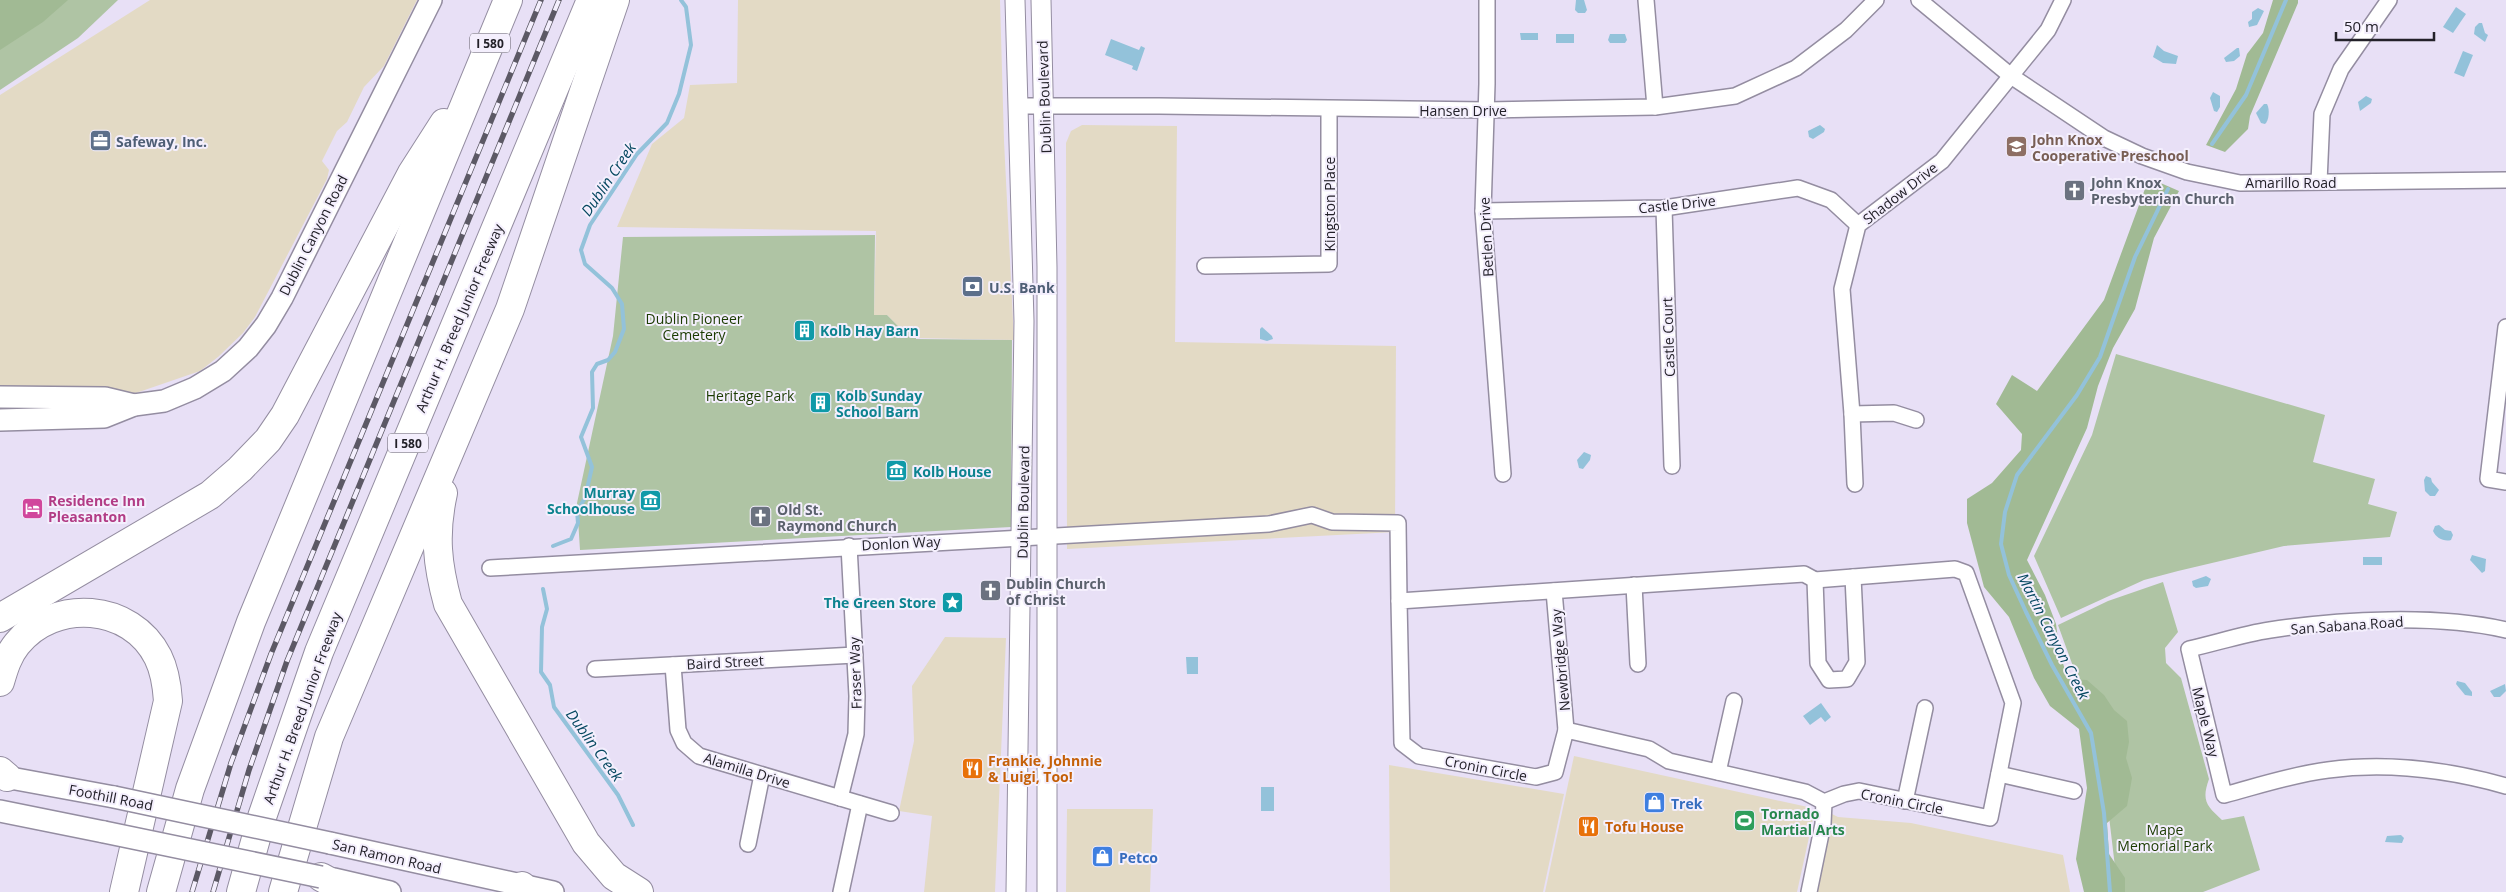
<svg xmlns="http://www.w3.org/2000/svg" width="2506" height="892" font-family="'Open Sans',sans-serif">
<rect width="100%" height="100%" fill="#e8e0f6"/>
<g fill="#e3dac5">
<polygon points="150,0 417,0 384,66 364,87 347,122 337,131 322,161 329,170 327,179 255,317 243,333 218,357 200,371 136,393 0,389 0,95"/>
<polygon points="738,0 1000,0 1004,141 1014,340 916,338 916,327 899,327 887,315 874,315 876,231 617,227 652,144 684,118 690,85 737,83"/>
<polygon points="1082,125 1177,126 1175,342 1396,346 1395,532 1067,549 1066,143 1071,131"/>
<polygon points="945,637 1006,638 995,892 924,892 932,816 899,811 914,741 912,686"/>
<polygon points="1574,756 1808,807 1813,819 1797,892 1545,892"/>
<polygon points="1389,765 1564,794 1543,892 1390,892"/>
<polygon points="1067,809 1153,809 1150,892 1066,892"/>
<polygon points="1832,814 1838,817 1911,823 2063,855 2070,892 1815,892"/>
</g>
<g fill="#afc4a4">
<polygon points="0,0 118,0 78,38 0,90"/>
<polygon points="875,235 874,315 887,315 899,327 916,327 916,339 1012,340 1011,527 580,550 577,503 613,336 623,237"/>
<polygon points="2116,354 2325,415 2313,462 2375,479 2368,504 2397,512 2390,537 2284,546 2178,571 2144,580 2061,618 2034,556 2092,435"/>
<path d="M2163 582 2178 632 2165 648 2166 663 2181 678 2209 779C2201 801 2207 806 2222 820L2244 816 2260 870 2203 892H2118L2108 808 2082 691 2058 625 2108 601Z"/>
</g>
<g fill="#a1ba94">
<polygon points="0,0 68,0 43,22 0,50"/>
<polygon points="2273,0 2298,0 2298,3 2250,116 2248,129 2225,152 2206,145 2236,89 2247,54 2263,33"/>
<polygon points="2149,178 2179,191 2154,238 2135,309 2113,348 2098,386 2087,428 2027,560 2045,595 2056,624 2060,654 2068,679 2087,680 2104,695 2114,710 2127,721 2129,742 2126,758 2132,778 2127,806 2107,823 2109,854 2125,878 2125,892 2084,892 2076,859 2087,788 2079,729 2050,706 2034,678 2009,617 1984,587 1967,523 1967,499 1992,483 2021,450 2022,434 1996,404 2012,375 2037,391 2104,300"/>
</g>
<g fill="#93c2da">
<polygon points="1576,0 1584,0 1587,10 1585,13 1578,13 1575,10"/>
<polygon points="2456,7 2466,14 2453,33 2443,27"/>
<polygon points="2258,8 2264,11 2257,25 2249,27 2248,22 2252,19 2252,12"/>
<polygon points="2479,23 2482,23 2485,33 2488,35 2485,42 2474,34 2475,27"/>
<polygon points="1520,33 1538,33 1538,40 1521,40"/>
<rect x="1556" y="34" width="18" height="9"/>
<polygon points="1610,34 1625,34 1627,40 1625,43 1610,43 1608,40"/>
<polygon points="1111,39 1139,50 1141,46 1145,48 1137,71 1132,69 1133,66 1105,55"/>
<polygon points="2157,45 2164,51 2178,56 2176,64 2163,63 2153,57"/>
<polygon points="2237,48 2239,48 2240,56 2234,61 2226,62 2224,58"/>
<polygon points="2463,51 2473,55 2464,77 2454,73"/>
<polygon points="2213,92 2220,96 2220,107 2217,112 2214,111 2210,98"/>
<polygon points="2366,96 2372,99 2371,103 2360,111 2358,102"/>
<path d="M2264 104H2267C2270 109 2269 121 2265 124L2261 123 2256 113Z"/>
<polygon points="1820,125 1825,129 1824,132 1813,139 1809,137 1808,131"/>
<polygon points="1262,327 1272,336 1273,339 1267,341 1260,339 1260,329"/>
<polygon points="1584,452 1591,455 1590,460 1583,469 1579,468 1577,460"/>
<polygon points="2426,476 2431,478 2432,482 2439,490 2435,496 2430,496 2425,491 2424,480"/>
<path d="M2439 525 2445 530 2451 531 2453 535 2451 540C2444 542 2436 538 2433 531L2435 526Z"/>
<polygon points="2472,555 2486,559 2485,571 2482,573 2470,560"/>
<rect x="2363" y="557" width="19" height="8"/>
<polygon points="2206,576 2211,579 2208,586 2196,588 2193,586 2192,581"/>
<polygon points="1186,657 1198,657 1198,674 1187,674"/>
<polygon points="2457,681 2465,683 2472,692 2472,696 2465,695 2456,684"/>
<polygon points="2505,684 2506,691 2500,697 2494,697 2490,691"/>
<polygon points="1821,703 1831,717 1825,722 1821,717 1810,725 1803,716"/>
<rect x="1261" y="787" width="13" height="24"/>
<polygon points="2401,835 2404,838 2402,843 2385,842 2387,836"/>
</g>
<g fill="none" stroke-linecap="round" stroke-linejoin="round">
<g stroke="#93c2da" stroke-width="4">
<polyline points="2212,144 2246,95 2286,0"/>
<polyline points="553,546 571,539 578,523 577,511 585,498 592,467 581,437 593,408 592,372 597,364 608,360 615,352 624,329 622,304 612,288 585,264 581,250 590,225 637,154 667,123 679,94 691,45 686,7 681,0"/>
<polyline points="543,589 547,609 542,627 541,672 550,685 554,707 618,795 633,825"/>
<polyline points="2110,892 2104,813 2091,733 2052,665 2026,612 2009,575 2001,544 2005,512 2017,475 2077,395 2100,357 2135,257 2168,189"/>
</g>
<defs>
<g id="minor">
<polyline points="1487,0 1487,84 1483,211 1503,474"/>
<polyline points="1646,0 1655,107"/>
<polyline points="1919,0 2011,76 2104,138 2142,156 2187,172 2240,183 2506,180"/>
<polyline points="1017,106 1159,106 1487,110 1655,107 1735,96 1796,68 1846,30 1876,0"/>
<polyline points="2319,182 2322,114 2341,69 2389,0"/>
<polyline points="1664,208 1672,466"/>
<polyline points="1483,211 1664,208 1798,188 1831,200 1858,225"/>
<polyline points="1205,266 1329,264 1329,109"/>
<polyline points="2506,327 2488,479 2506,482"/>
<polyline points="1852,414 1894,413 1916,420"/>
<polyline points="1855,484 1852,414 1842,289 1858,225 1942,161 2048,30 2063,0"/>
<polyline points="490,568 1269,524 1312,515 1332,522 1398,523 1399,601"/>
<polygon points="1955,569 1966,573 2013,703 1990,818 1859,791 1844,794 1824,802 1805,792 1669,761 1649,749 1566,730 1555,772 1536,777 1419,756 1402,743 1399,601 1804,574 1815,580"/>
<polyline points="1815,580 1818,663 1829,680 1847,679 1857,662 1853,577"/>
<polyline points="1634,585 1638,664"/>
<polyline points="1554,591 1566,730"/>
<path d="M2506 630C2438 614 2340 619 2270 630 2243 634 2216 643 2189 649L2224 795C2258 786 2294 774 2328 770 2388 762 2449 770 2506 786"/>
<polyline points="673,665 678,730 684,743 699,756 891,813"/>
<polyline points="595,669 855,655"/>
<polyline points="1718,772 1734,701"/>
<polyline points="1999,774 2074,791"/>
<polyline points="840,798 856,734 857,696 849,546"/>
<polyline points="1905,801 1925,708"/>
<polyline points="748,844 762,775"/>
<polyline points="841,892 860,804"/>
<polyline points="1809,892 1823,824 1824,802"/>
</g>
<g id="tertiary">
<polyline points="1015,0 1024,321 1016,892"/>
<polyline points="1041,0 1047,267 1047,892"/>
</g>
<g id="secondary">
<polyline points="0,397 105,398 134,405"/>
<polyline points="0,420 104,417 134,405 164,401 195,388 223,371 248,348 266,325 282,298 431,0"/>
<polyline points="0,776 114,797"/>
<polyline points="0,811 104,832"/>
<polyline points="330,843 553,892"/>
<polyline points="334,879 390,892"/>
</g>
<g id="motorway">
<path d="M443 493C434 534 437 564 448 604L586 843 614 876 639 892"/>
<polyline points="0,618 210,495 240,469 268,440 285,415 412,173 444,123"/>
<path d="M0 682C4 668 8 655 17 644 54 598 131 603 158 657 165 671 167 686 168 701L124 892"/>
<polyline points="0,771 7,777"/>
<polyline points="321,877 349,892"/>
<polyline points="161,892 190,789 251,622 508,0"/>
<polyline points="241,892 262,817 319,652 591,0"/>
<polyline points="283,892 329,737 510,309 615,0"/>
<polyline points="521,892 522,886"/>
</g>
</defs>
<use href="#minor" stroke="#948da1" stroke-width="18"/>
<use href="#tertiary" stroke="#948da1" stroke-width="21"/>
<use href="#secondary" stroke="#948da1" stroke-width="24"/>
<use href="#motorway" stroke="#948da1" stroke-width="30"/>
<use href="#minor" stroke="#fff" stroke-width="15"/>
<use href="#tertiary" stroke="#fff" stroke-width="19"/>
<use href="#secondary" stroke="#fff" stroke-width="21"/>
<use href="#motorway" stroke="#fff" stroke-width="28"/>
<defs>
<g id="rail">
<polyline points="192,892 231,763 271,654 541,0"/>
<polyline points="213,892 249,770 287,661 559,0"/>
</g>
</defs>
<use href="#rail" stroke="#5c5965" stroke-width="5.5"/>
<use href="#rail" stroke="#f4effd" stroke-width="4" stroke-dasharray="11" stroke-linecap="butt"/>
<defs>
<g id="secondary-bridge">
<polyline points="114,797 330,843"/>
<polyline points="104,832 321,877"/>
</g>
</defs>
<use href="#secondary-bridge" stroke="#948da1" stroke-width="24" stroke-linecap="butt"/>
<use href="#secondary-bridge" stroke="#fff" stroke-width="21"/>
</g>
<defs>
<symbol id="office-square" viewBox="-11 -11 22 22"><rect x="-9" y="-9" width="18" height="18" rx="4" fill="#5c6f8a" stroke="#f4effd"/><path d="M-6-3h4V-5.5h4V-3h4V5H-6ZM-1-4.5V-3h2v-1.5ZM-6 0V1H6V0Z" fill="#fff"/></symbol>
<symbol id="school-square" viewBox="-11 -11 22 22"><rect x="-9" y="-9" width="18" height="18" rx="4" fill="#8d6e63" stroke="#f4effd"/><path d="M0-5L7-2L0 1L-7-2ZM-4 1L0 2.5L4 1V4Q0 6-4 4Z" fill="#fff"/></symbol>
<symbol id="church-square" viewBox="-11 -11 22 22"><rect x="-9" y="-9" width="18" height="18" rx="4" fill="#6b7280" stroke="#f4effd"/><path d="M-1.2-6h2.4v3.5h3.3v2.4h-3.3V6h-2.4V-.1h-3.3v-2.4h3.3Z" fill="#fff"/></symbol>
<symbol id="bank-square" viewBox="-11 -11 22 22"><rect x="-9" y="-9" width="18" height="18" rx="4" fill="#5c6f8a" stroke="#f4effd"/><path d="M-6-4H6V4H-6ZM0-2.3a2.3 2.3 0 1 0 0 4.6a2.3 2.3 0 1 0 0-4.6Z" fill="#fff"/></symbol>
<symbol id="building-square" viewBox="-11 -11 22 22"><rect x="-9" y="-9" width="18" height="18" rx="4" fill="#0f9aa8" stroke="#f4effd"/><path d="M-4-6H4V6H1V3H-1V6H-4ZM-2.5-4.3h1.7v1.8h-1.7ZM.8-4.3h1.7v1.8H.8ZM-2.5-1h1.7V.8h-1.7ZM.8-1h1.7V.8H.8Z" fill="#fff"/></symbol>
<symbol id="museum-square" viewBox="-11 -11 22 22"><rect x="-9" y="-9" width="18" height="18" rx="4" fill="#0f9aa8" stroke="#f4effd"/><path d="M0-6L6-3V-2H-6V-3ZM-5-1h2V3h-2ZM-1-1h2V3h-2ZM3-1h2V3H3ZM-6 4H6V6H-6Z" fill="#fff"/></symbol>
<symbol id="hotel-square" viewBox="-11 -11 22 22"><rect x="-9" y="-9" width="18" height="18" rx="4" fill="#d1479c" stroke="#f4effd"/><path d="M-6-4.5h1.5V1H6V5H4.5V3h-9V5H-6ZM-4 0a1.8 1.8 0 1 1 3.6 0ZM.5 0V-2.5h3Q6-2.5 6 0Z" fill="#fff"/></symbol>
<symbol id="sight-square" viewBox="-11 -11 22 22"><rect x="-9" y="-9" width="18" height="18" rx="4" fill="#0f9aa8" stroke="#f4effd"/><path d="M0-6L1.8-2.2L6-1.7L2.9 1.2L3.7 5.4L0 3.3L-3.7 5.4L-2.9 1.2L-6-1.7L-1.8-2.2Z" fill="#fff"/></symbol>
<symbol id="restaurant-square" viewBox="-11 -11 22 22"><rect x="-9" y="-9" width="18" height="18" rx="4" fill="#e8710a" stroke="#f4effd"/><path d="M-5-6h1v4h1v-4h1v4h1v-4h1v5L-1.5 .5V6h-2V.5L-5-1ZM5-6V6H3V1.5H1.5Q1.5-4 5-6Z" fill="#fff"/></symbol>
<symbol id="shop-square" viewBox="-11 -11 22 22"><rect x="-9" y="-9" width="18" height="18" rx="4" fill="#3f7fe0" stroke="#f4effd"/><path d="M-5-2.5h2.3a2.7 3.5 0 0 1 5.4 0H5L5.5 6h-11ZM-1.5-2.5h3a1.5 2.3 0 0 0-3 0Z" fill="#fff"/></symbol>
<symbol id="stadium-square" viewBox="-11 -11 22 22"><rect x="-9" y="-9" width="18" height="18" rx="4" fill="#2e9e5b" stroke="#f4effd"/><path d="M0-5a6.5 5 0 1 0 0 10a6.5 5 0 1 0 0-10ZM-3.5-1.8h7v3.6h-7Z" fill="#fff"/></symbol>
</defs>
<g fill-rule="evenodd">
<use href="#office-square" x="88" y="128" width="25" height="25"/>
<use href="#school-square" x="2004" y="134" width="25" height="25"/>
<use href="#church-square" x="2062" y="178" width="25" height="25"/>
<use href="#bank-square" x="960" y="274" width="25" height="25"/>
<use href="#building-square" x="792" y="318" width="25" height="25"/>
<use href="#building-square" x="808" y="390" width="25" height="25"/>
<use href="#museum-square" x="884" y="458" width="25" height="25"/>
<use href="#museum-square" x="638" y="488" width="25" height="25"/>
<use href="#hotel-square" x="20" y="496" width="25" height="25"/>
<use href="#church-square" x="748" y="504" width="25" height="25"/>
<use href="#church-square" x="978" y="578" width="25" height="25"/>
<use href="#sight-square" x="940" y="590" width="25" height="25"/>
<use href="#restaurant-square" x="960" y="756" width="25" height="25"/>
<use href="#shop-square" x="1642" y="790" width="25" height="25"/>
<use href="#stadium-square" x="1732" y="808" width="25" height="25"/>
<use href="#restaurant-square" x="1576" y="814" width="25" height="25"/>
<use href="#shop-square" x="1090" y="844" width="25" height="25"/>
</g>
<g text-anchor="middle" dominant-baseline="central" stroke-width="4" stroke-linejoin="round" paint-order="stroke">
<g fill="#f4effd" stroke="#625f69" stroke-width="1">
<rect x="470" y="33.5" width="40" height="19" rx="4"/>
<rect x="388" y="433.5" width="40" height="19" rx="4"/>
</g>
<g font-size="12" font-weight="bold" fill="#232129">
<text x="490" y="43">I 580</text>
<text x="408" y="443">I 580</text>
</g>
<g font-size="14" fill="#232129" stroke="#f4effd">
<text transform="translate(1044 97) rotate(-92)">Dublin Boulevard</text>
<text x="1463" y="110">Hansen Drive</text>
<text x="2291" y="182">Amarillo Road</text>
<text transform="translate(1900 193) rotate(-38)">Shadow Drive</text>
<text transform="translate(1329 204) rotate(-90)">Kingston Place</text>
<text transform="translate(1677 204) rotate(-6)">Castle Drive</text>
<text transform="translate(313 235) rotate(-63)">Dublin Canyon Road</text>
<text transform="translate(1486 237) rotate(-93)">Betlen Drive</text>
<text transform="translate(459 318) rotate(-67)">Arthur H. Breed Junior Freeway</text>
<text transform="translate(1668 337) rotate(-92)">Castle Court</text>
<text transform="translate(1023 502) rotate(-89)">Dublin Boulevard</text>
<text transform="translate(901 543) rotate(-3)">Donlon Way</text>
<text transform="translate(2347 625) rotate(-4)">San Sabana Road</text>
<text transform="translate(1560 660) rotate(-95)">Newbridge Way</text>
<text transform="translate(725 662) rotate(-3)">Baird Street</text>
<text transform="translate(855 673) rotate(-92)">Fraser Way</text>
<text transform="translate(302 708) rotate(-70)">Arthur H. Breed Junior Freeway</text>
<text transform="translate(2206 722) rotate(76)">Maple Way</text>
<text transform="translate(1486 768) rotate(11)">Cronin Circle</text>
<text transform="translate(747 770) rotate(17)">Alamilla Drive</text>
<text transform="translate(111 797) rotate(11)">Foothill Road</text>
<text transform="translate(1902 801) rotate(11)">Cronin Circle</text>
<text transform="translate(387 856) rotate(13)">San Ramon Road</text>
</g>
<g font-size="14" font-weight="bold" fill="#785e54" stroke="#f4effd" text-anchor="start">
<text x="2032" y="139">John Knox<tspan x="2032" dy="16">Cooperative Preschool</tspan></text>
</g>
<g font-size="14" font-weight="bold" fill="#4e5e75" stroke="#f4effd" text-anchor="start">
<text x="116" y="141">Safeway, Inc.</text>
<text x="989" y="287">U.S. Bank</text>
</g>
<g font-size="14" font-weight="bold" fill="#5b616d" stroke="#f4effd" text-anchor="start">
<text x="2091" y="182">John Knox<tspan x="2091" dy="16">Presbyterian Church</tspan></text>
<text x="777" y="509">Old St.<tspan x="777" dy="16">Raymond Church</tspan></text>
<text x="1006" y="583">Dublin Church<tspan x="1006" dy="16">of Christ</tspan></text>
</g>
<g font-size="14" fill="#1b3b01" stroke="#f4effd">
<text x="694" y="318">Dublin Pioneer<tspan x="694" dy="16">Cemetery</tspan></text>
<text x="750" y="395">Heritage Park</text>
<text x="2165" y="829">Mape<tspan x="2165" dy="16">Memorial Park</tspan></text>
</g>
<g font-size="14" font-weight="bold" fill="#0d838f" stroke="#f4effd" text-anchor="start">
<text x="820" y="330">Kolb Hay Barn</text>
<text x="836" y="395">Kolb Sunday<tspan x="836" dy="16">School Barn</tspan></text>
<text x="913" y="471">Kolb House</text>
<text x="635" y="492" text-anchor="end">Murray<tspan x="635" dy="16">Schoolhouse</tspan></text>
<text x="936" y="602" text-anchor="end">The Green Store</text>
</g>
<g font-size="14" font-weight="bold" fill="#b23c85" stroke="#f4effd" text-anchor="start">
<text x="48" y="500">Residence Inn<tspan x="48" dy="16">Pleasanton</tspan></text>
</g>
<g font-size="14" font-weight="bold" fill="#c56008" stroke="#f4effd" text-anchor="start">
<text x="988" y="760">Frankie, Johnnie<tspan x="988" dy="16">&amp; Luigi, Too!</tspan></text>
<text x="1605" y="826">Tofu House</text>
</g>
<g font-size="14" font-weight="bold" fill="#366cbe" stroke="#f4effd" text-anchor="start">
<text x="1671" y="803">Trek</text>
<text x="1119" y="857">Petco</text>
</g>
<g font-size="14" font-weight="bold" fill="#27864d" stroke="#f4effd" text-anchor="start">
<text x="1761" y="813">Tornado<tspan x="1761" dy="16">Martial Arts</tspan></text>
</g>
<g font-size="15" font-style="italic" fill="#054760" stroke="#f4effd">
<text transform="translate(608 179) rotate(-56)">Dublin Creek</text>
<text transform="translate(2054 636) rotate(63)">Martin Canyon Creek</text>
<text transform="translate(595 745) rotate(54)">Dublin Creek</text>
</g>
</g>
<path d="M2336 32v8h98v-8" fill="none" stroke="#232129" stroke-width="2.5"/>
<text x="2344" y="32" font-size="15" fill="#232129" stroke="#f4effd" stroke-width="4" paint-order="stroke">50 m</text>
</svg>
